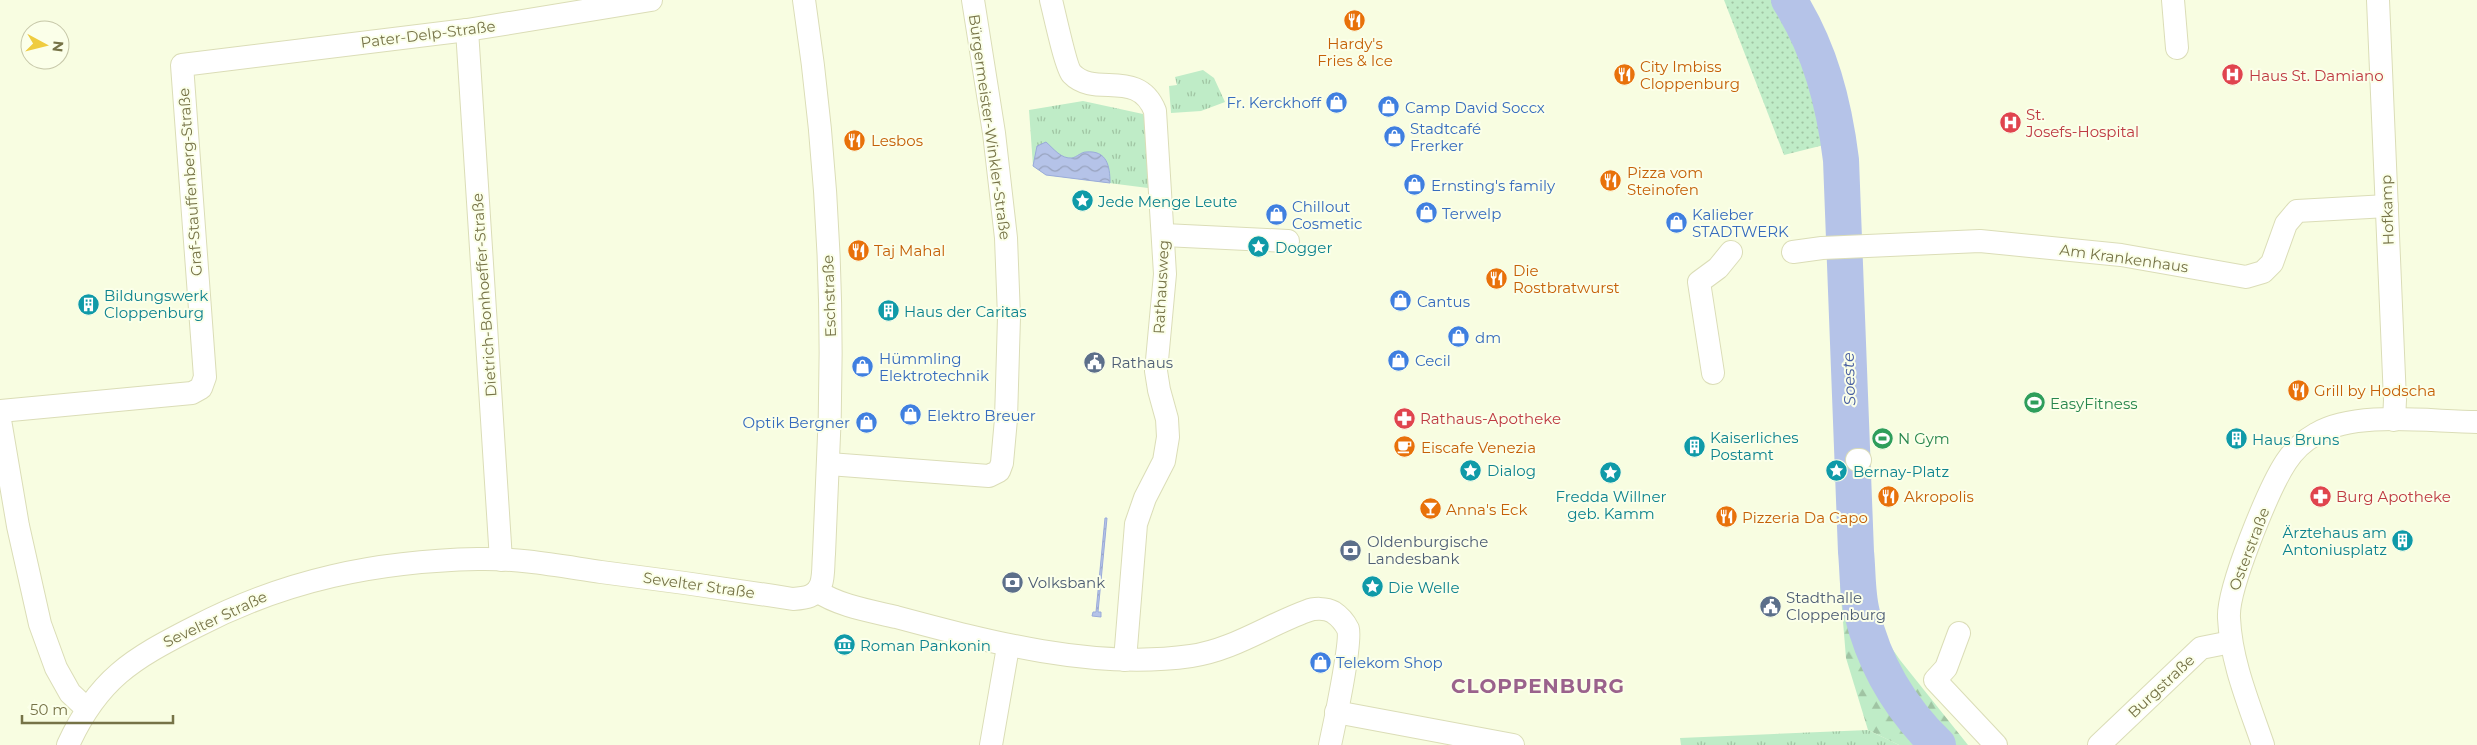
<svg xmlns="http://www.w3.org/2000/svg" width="2477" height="745" font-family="Montserrat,sans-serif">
<defs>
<pattern id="grass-dots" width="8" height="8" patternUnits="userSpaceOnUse" patternTransform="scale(1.25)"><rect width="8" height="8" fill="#bfecc7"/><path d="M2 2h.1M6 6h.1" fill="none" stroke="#a0c4a3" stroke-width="1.8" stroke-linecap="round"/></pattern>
<pattern id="forest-firs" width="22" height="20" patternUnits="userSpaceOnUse" patternTransform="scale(1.25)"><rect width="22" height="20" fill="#bfecc7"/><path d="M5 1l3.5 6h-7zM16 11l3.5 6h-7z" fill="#a0c4a3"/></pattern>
<pattern id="park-tufts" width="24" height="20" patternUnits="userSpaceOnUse" patternTransform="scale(1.25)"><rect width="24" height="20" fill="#bfecc7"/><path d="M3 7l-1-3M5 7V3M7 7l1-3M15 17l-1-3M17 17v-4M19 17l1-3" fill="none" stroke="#a0c4a3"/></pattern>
<pattern id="water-waves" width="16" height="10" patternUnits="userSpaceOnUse" patternTransform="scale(1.25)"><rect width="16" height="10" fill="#b5c3e8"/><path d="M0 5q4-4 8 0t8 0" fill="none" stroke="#98a3be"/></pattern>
</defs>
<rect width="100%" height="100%" fill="#f8fde1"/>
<polygon fill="url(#grass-dots)" points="1724,0 1779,0 1801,37 1822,92 1832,143 1784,155"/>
<polygon fill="url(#forest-firs)" points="1867,584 1880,631 1900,660 1968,745 1899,745 1868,730 1846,658 1840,585"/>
<g fill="url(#park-tufts)">
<polygon points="1203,70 1214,78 1225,102 1201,111 1171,113 1169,86 1177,85 1175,77"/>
<polygon points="1083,101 1143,114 1150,133 1148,188 1046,175 1033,166 1029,110"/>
<polygon points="1868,730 1899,745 1681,745 1680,738"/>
</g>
<g fill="url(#water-waves)" stroke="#9aabda">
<path d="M1046 142C1054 149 1061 159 1072 158 1077 157 1081 152 1086 152 1107 150 1110 166 1110 183L1046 175 1033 166 1037 146Z"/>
<polygon points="1105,518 1107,518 1098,612 1101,612 1101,617 1092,616 1093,612 1096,612"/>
</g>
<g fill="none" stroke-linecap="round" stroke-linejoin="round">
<path stroke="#b5c3e8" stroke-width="36" d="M1789 0C1820 49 1834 103 1841 160L1856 552C1858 571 1857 594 1862 613 1874 664 1901 709 1938 745"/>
<defs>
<g id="minor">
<path d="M1051 0C1054 12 1066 68 1072 74 1095 98 1138 68 1155 111L1165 274 1156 371 1159 390 1167 419 1168 437 1164 461 1145 498 1136 524 1125 660"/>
<polyline points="2173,0 2177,48"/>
<polyline points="2378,0 2395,400 2394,420"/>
<polyline points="467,30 501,560"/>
<polyline points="1164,235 1288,241"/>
<polyline points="1793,252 1822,248 1980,241 2121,255 2246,277 2263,272 2272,263 2286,224 2297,211 2387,206"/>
<polyline points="1713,373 1699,282 1718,268 1731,252"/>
<polyline points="0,411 192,393 201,388 205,377 182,65 467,30 651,0"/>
<polyline points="0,420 18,526 40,624 56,668 70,693 86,708"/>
<polyline points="1857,460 1860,460"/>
<polyline points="829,464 989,476 999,471 1002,463 1006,419 1009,317 1006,238 994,133 973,0"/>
<path d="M817 591C839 606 871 611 896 617 989 642 1094 670 1191 656 1233 650 1268 625 1307 611 1314 608 1326 608 1333 612 1339 616 1345 623 1348 629 1352 641 1334 727 1330 745"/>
<polyline points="1959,633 1946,668 1935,680 1996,745"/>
<polyline points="1336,712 1513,745"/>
<path d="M68 745C98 679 132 659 195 627 285 580 377 561 478 559 519 558 560 566 601 572 665 580 729 589 793 599 805 598 817 597 821 584 824 576 823 564 824 554 825 530 826 506 827 483 836 322 828 159 804 0"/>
<polyline points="991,745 1008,647"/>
<polyline points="2099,745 2201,648 2231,642"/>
<path d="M2263 745C2249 704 2231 662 2229 618 2227 589 2269 488 2286 462 2293 451 2305 440 2316 434 2357 410 2431 422 2477 422"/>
</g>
</defs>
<use href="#minor" stroke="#dbddb7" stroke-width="24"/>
<use href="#minor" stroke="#fff" stroke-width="22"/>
</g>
<defs>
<symbol id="restaurant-disc" viewBox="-11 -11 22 22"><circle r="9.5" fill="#e8710a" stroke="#fbffe9"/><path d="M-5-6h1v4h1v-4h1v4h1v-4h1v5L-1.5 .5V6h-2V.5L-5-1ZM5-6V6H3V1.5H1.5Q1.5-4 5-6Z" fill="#fff"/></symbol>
<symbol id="hospital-disc" viewBox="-11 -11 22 22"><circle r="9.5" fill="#e0444e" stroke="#fbffe9"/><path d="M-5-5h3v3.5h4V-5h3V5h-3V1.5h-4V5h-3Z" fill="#fff"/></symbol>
<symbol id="shop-disc" viewBox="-11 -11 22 22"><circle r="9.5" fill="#3f7fe0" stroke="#fbffe9"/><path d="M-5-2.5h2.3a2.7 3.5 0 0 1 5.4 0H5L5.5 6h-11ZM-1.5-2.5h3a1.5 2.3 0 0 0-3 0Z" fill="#fff"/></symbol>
<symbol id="sight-disc" viewBox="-11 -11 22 22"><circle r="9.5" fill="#0f9aa8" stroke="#fbffe9"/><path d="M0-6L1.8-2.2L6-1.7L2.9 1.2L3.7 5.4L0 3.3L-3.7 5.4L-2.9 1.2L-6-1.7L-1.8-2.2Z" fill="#fff"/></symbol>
<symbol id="building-disc" viewBox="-11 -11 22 22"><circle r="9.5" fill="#0f9aa8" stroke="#fbffe9"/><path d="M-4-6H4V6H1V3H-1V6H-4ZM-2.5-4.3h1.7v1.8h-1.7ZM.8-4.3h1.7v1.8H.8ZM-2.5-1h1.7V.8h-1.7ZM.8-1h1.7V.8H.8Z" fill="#fff"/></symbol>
<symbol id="civic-disc" viewBox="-11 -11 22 22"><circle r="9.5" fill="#5c6f8a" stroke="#fbffe9"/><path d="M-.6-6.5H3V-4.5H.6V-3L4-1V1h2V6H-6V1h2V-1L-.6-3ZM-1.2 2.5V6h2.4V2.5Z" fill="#fff"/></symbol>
<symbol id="stadium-disc" viewBox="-11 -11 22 22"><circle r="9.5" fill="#2e9e5b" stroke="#fbffe9"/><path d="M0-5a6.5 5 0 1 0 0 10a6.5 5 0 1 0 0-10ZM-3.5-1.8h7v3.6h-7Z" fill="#fff"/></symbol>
<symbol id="pharmacy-disc" viewBox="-11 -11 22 22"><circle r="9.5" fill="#e0444e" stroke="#fbffe9"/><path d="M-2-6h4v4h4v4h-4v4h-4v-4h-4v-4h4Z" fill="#fff"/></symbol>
<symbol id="cafe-disc" viewBox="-11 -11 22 22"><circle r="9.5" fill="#e8710a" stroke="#fbffe9"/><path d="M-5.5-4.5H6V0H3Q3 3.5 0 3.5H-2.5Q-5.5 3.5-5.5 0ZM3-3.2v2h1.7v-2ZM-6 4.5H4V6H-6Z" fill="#fff"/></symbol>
<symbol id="bar-disc" viewBox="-11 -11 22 22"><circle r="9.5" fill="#e8710a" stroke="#fbffe9"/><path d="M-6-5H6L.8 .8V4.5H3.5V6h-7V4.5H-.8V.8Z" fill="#fff"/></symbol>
<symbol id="bank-disc" viewBox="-11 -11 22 22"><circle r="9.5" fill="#5c6f8a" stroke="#fbffe9"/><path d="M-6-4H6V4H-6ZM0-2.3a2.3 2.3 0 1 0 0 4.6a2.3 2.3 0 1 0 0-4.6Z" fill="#fff"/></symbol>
<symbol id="museum-disc" viewBox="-11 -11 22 22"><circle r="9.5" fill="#0f9aa8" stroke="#fbffe9"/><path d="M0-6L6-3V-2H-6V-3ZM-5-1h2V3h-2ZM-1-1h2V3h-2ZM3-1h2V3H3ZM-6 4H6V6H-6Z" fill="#fff"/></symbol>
</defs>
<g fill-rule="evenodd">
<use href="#restaurant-disc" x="1342" y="8" width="25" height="25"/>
<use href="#restaurant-disc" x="1612" y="62" width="25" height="25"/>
<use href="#hospital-disc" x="2220" y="62" width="25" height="25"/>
<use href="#shop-disc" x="1324" y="90" width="25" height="25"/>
<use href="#shop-disc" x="1376" y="94" width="25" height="25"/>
<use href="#hospital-disc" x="1998" y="110" width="25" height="25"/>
<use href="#shop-disc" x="1382" y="124" width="25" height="25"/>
<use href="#restaurant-disc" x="842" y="128" width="25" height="25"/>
<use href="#restaurant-disc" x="1598" y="168" width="25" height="25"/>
<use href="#shop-disc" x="1402" y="172" width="25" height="25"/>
<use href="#sight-disc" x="1070" y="188" width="25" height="25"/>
<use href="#shop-disc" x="1414" y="200" width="25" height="25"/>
<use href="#shop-disc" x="1264" y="202" width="25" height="25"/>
<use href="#shop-disc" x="1664" y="210" width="25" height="25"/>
<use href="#sight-disc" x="1246" y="234" width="25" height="25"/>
<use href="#restaurant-disc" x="846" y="238" width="25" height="25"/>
<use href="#restaurant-disc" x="1484" y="266" width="25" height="25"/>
<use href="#shop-disc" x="1388" y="288" width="25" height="25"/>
<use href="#building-disc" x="76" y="292" width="25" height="25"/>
<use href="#building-disc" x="876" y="298" width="25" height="25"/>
<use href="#shop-disc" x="1446" y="324" width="25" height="25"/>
<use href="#shop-disc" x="1386" y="348" width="25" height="25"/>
<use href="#civic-disc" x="1082" y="350" width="25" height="25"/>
<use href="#shop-disc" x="850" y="354" width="25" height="25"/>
<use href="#restaurant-disc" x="2286" y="378" width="25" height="25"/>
<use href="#stadium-disc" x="2022" y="390" width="25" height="25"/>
<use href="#shop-disc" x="898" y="402" width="25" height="25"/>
<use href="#pharmacy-disc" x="1392" y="406" width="25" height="25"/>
<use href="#shop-disc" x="854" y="410" width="25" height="25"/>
<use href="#stadium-disc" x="1870" y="426" width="25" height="25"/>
<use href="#building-disc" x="2224" y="426" width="25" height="25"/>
<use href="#building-disc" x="1682" y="434" width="25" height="25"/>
<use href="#cafe-disc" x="1392" y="434" width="25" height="25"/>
<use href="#sight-disc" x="1458" y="458" width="25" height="25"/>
<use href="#sight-disc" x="1824" y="458" width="25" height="25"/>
<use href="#sight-disc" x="1598" y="460" width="25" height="25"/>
<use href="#restaurant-disc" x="1876" y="484" width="25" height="25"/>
<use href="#pharmacy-disc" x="2308" y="484" width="25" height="25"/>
<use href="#bar-disc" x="1418" y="496" width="25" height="25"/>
<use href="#restaurant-disc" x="1714" y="504" width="25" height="25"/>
<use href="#building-disc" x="2390" y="528" width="25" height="25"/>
<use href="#bank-disc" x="1338" y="538" width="25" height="25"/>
<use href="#bank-disc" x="1000" y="570" width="25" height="25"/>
<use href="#sight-disc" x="1360" y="574" width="25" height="25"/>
<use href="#civic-disc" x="1758" y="594" width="25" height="25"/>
<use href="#museum-disc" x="832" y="632" width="25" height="25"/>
<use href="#shop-disc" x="1308" y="650" width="25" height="25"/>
</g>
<g text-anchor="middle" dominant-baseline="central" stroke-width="4" stroke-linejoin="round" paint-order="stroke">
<g font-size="15" fill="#767347" stroke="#fbffe9">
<text transform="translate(428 34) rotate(-7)">Pater-Delp-Straße</text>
<text transform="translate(990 127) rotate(82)">Bürgermeister-Winkler-Straße</text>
<text transform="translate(190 182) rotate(-94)">Graf-Stauffenberg-Straße</text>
<text transform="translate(2387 210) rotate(-92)">Hofkamp</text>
<text transform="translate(2124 258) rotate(8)">Am Krankenhaus</text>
<text transform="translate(1161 287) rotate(-87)">Rathausweg</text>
<text transform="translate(484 295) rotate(-94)">Dietrich-Bonhoeffer-Straße</text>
<text transform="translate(829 296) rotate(-92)">Eschstraße</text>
<text transform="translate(2249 549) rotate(-69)">Osterstraße</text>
<text transform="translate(699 585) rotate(8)">Sevelter Straße</text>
<text transform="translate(215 619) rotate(-25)">Sevelter Straße</text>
<text transform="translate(2161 686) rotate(-43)">Burgstraße</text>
</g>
<g font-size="15" fill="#c56008" stroke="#fbffe9" text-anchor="start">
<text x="1355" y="43" text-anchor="middle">Hardy's<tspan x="1355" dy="17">Fries &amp; Ice</tspan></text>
<text x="1640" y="66">City Imbiss<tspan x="1640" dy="17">Cloppenburg</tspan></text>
<text x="871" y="140">Lesbos</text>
<text x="1627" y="172">Pizza vom<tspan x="1627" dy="17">Steinofen</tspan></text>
<text x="874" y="250">Taj Mahal</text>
<text x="1513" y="270">Die<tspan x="1513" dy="17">Rostbratwurst</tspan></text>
<text x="2314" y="390">Grill by Hodscha</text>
<text x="1421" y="447">Eiscafe Venezia</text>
<text x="1904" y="496">Akropolis</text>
<text x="1446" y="509">Anna's Eck</text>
<text x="1742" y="517">Pizzeria Da Capo</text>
</g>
<g font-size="15" fill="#be3a42" stroke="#fbffe9" text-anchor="start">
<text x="2249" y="75">Haus St. Damiano</text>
<text x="2026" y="114">St.<tspan x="2026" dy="17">Josefs-Hospital</tspan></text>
<text x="1420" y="418">Rathaus-Apotheke</text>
<text x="2336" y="496">Burg Apotheke</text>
</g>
<g font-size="15" fill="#366cbe" stroke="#fbffe9" text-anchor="start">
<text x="1321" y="102" text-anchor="end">Fr. Kerckhoff</text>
<text x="1405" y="107">Camp David Soccx</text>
<text x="1410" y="128">Stadtcafé<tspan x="1410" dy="17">Frerker</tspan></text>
<text x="1431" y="185">Ernsting's family</text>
<text x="1292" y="206">Chillout<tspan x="1292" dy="17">Cosmetic</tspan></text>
<text x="1442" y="213">Terwelp</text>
<text x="1692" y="214">Kalieber<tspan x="1692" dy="17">STADTWERK</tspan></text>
<text x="1417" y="301">Cantus</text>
<text x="1475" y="337">dm</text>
<text x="879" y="358">Hümmling<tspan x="879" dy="17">Elektrotechnik</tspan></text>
<text x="1415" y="360">Cecil</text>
<text x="927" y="415">Elektro Breuer</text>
<text x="850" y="422" text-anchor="end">Optik Bergner</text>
<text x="1336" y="662">Telekom Shop</text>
</g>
<g font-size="15" fill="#0d838f" stroke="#fbffe9" text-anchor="start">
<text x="1098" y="201">Jede Menge Leute</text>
<text x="1275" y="247">Dogger</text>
<text x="104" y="295">Bildungswerk<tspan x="104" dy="17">Cloppenburg</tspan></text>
<text x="904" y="311">Haus der Caritas</text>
<text x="1710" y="437">Kaiserliches<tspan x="1710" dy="17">Postamt</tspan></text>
<text x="2252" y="439">Haus Bruns</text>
<text x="1487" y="470">Dialog</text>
<text x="1853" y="471">Bernay-Platz</text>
<text x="1611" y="496" text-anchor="middle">Fredda Willner<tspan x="1611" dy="17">geb. Kamm</tspan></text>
<text x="2387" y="532" text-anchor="end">Ärztehaus am<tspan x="2387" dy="17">Antoniusplatz</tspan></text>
<text x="1388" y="587">Die Welle</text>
<text x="860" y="645">Roman Pankonin</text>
</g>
<g font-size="15" fill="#4e5e75" stroke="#fbffe9" text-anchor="start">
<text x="1111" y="362">Rathaus</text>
<text x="1367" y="541">Oldenburgische<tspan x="1367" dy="17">Landesbank</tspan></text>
<text x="1028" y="582">Volksbank</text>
<text x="1786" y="597">Stadthalle<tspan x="1786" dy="17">Cloppenburg</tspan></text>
</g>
<g font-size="15" fill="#27864d" stroke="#fbffe9" text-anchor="start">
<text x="2050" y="403">EasyFitness</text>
<text x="1898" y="438">N Gym</text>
</g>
<g font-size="16" font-style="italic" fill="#475ea1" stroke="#fbffe9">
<text transform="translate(1849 379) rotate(-92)">Soeste</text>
</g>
<g font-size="20" font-weight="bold" letter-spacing="1" fill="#9a628c" stroke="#fbffe9">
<text x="1538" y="686">CLOPPENBURG</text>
</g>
</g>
<g transform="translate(45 45) rotate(97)"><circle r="24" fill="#fbffe9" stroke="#c6c7a8"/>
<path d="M0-4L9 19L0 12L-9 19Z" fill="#efcc3f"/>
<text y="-8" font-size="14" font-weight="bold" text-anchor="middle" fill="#767347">N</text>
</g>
<path d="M22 715v8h151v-8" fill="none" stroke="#767347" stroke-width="2.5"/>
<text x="30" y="715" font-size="15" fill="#767347" stroke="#fbffe9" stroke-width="4" paint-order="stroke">50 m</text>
</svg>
